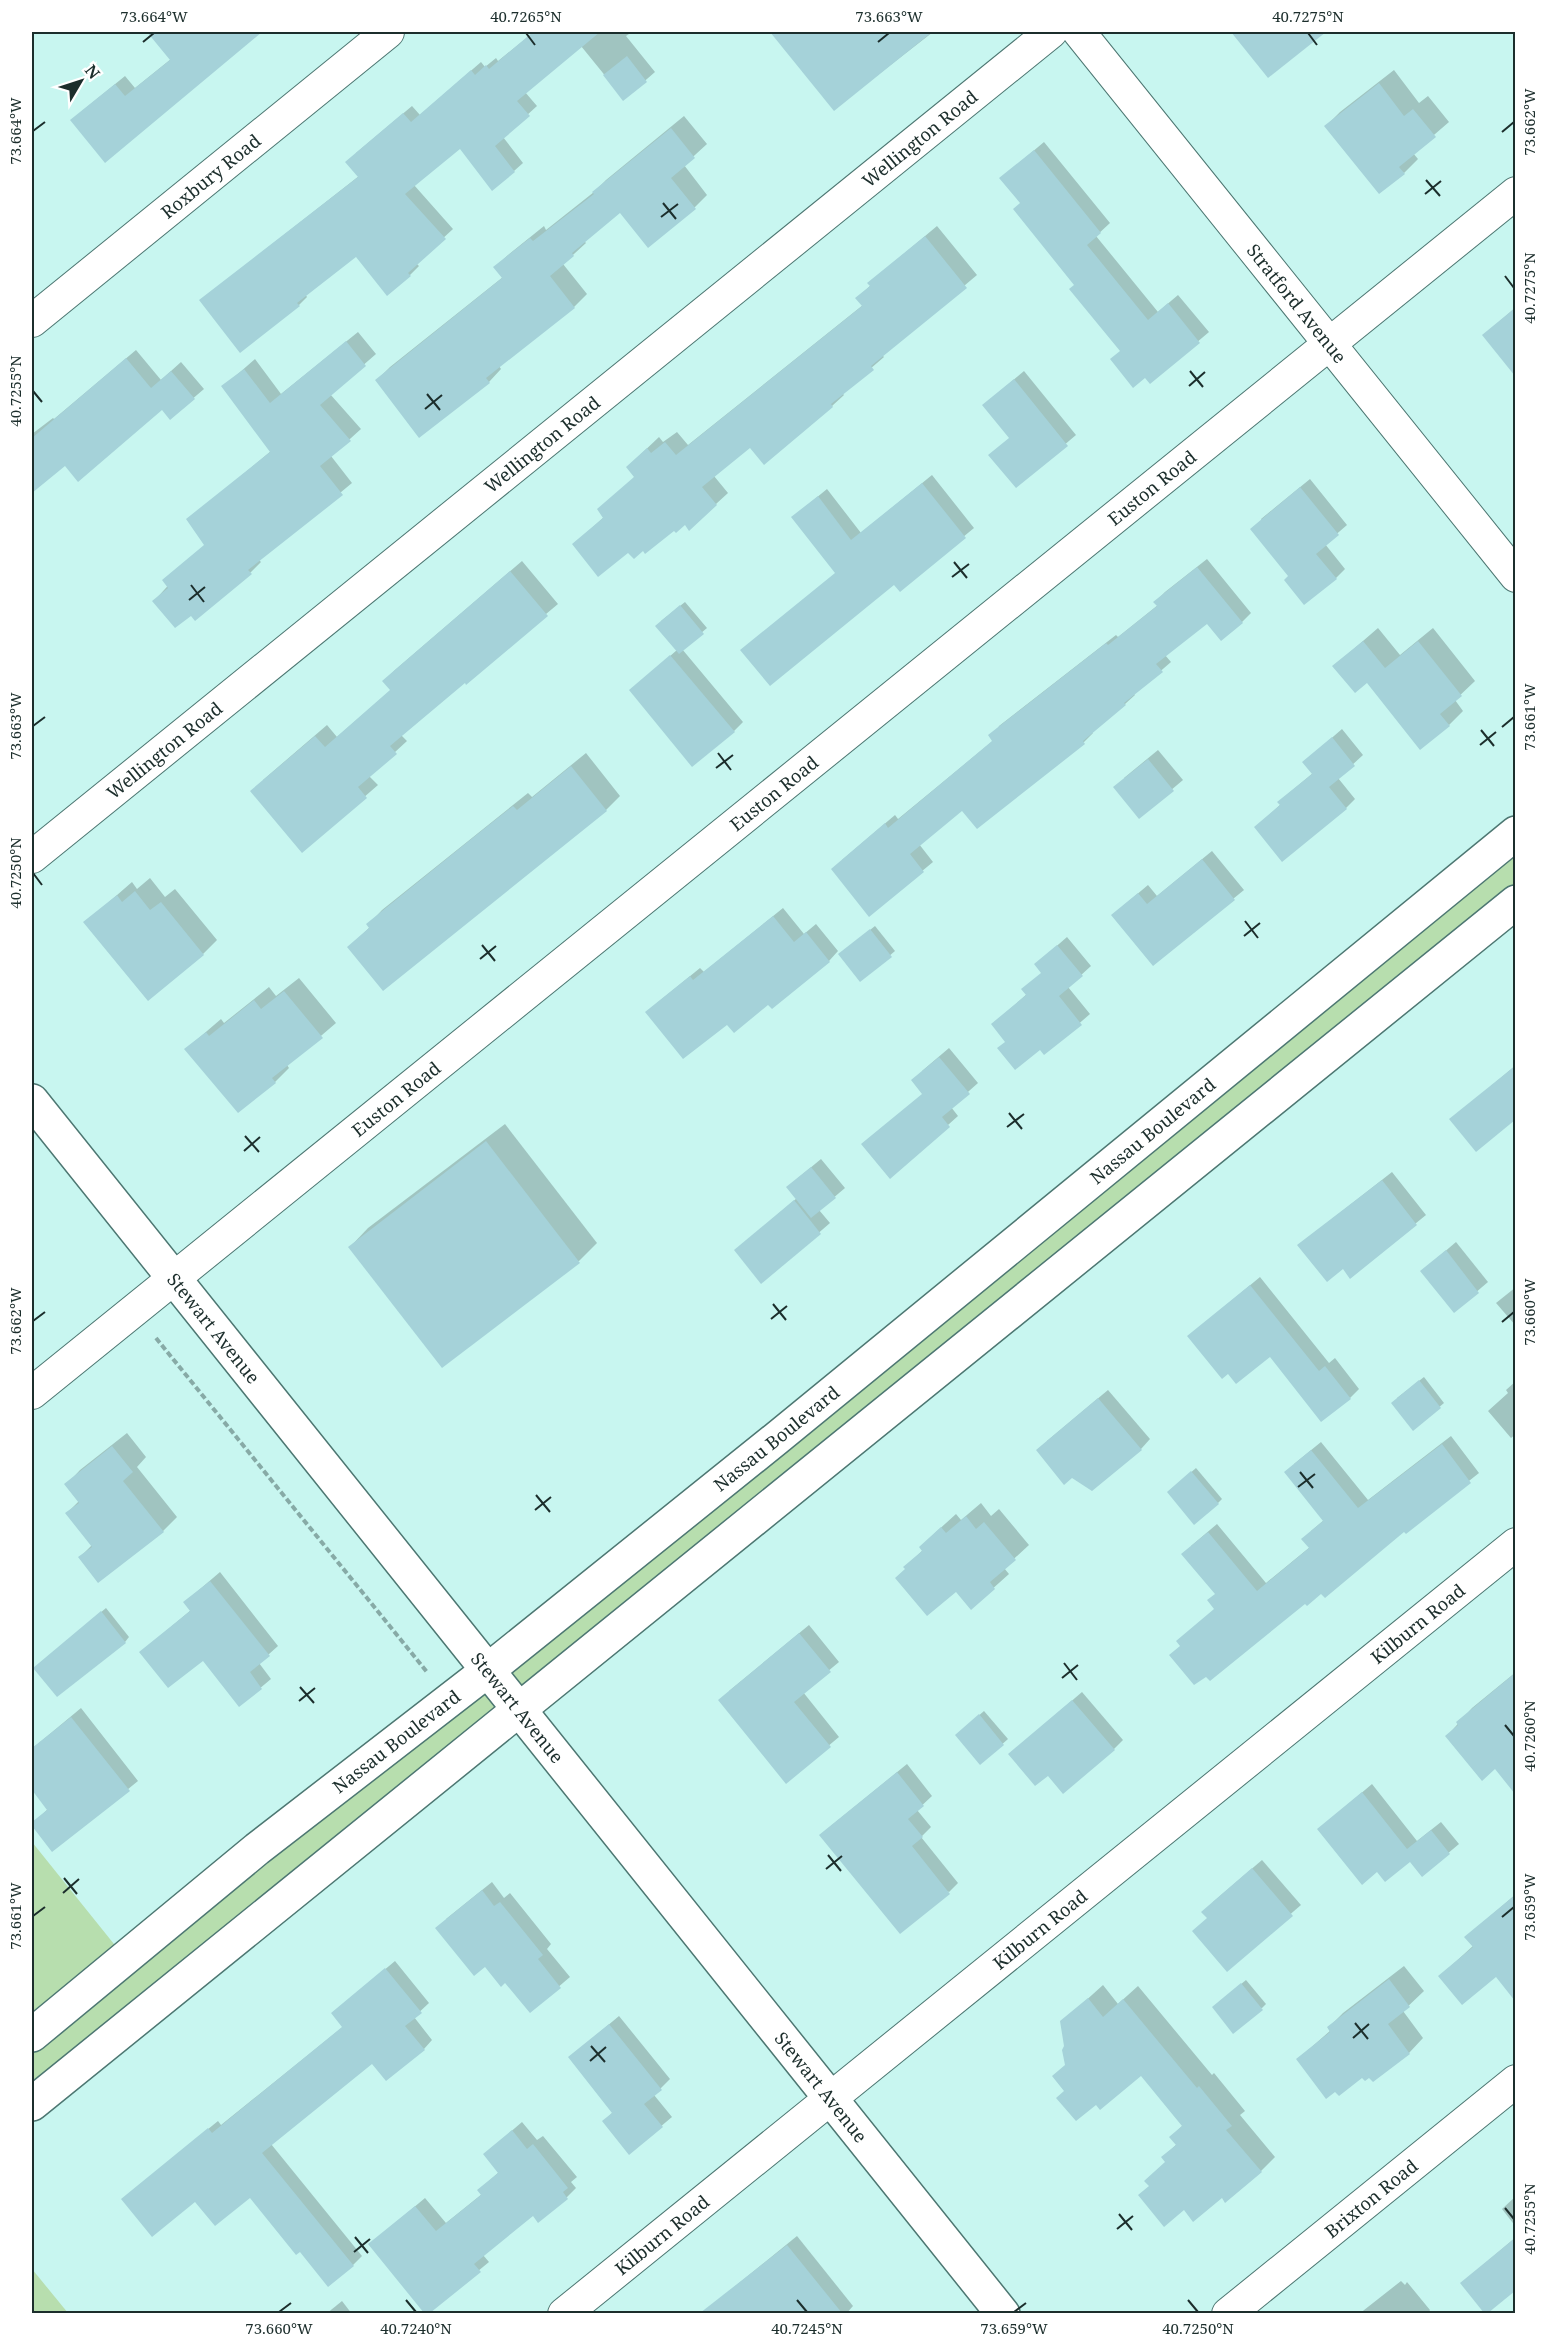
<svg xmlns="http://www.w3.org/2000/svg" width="1547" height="2345" font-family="'Noto Serif',serif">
<rect width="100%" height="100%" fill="#c8f6f0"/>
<g fill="#b7deae">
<polygon points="1515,843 1515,906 32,2106 32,1842 122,1954"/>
<polygon points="32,2269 68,2313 32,2313"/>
</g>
<g fill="#0003">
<polygon points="158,32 260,32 105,161 82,111 125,76 135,88 171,59 153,36"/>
<polygon points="534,32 632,32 626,36 655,72 624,99 581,46 525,92 537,106 503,137 523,163 514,171 460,147 414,185 453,229 416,263 419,266 410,275 387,293 356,255 305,294 307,297 299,305 201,300 359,176 356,153 412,106 420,115 481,62 485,67 496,58 498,61"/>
<polygon points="800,32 933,32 834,109 792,38"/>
<polygon points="1249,32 1324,32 1268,76 1240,41"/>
<polygon points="1394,70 1419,103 1428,96 1449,122 1413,153 1418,159 1404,173 1326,126 1340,112"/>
<polygon points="684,116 707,144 684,165 707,195 695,207 648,245 620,211 584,241 586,243 563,264 587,294 574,307 499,366 501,369 489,382 377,380 390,367 503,277 495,267 508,255 544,226 546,230 594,192 606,180"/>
<polygon points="1044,142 1110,223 1096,236 1158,312 1178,295 1209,332 1150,382 1121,351 1021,202 1001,178"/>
<polygon points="937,226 977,275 882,355 884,357 842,393 844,395 832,406 750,446 714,476 728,493 716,504 644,549 628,551 574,544 604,517 635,476 640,455 659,437 663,442 677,432 688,445 863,305 857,298 871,285 869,283"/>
<polygon points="1516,307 1516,374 1484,335"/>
<polygon points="358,332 376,354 330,394 361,429 331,456 352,483 259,560 261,562 250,573 191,614 154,601 206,544 188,520 271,451 223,387 255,359 281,394"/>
<polygon points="136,350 161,380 181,362 204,389 170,418 162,408 65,464 32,491 32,434 53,418 54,419"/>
<polygon points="1024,371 1076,435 1016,486 1016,435 984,405"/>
<polygon points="932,475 974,528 900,589 895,583 836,572 793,517 827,489 861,533"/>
<polygon points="1310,479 1347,525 1325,544 1345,569 1336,578 1290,576 1261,519"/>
<polygon points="1207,559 1251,613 1242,622 1207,622 1165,655 1171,662 1134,694 1135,695 1125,704 1092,732 1093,733 1084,742 962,809 919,844 933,862 869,915 842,860 895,815 898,819 994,740 999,726 1116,635 1118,637 1158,605 1155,602 1165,592"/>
<polygon points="522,561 558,604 401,735 407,741 369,776 378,785 302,851 263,780 327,725 337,737 391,690 384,681 395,670"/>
<polygon points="685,602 707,628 682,649 743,722 734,731 631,690 677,650 661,621"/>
<polygon points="1378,628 1400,655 1433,628 1475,681 1455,700 1463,711 1449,725 1367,681 1334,666"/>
<polygon points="1342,729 1363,755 1338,778 1355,799 1346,808 1256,827 1281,804 1279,802 1289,793 1313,773 1304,762"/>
<polygon points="1158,750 1183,780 1139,817 1124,778"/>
<polygon points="586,753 620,796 606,810 349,947 370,927 368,925 382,910 528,793 532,797"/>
<polygon points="1212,851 1244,890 1153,964 1123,906 1148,885 1157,896"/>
<polygon points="150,878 165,897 175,889 217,940 203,954 86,922 132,882 137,889"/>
<polygon points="783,908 804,934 816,924 838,951 829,961 768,1002 728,1022 657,1003 700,968 704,972"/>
<polygon points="875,926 895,951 861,980 845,950"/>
<polygon points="1067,937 1091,966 1068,987 1090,1014 1045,1053 1041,1048 1007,1041 993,1024 1027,994 1048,969 1036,964"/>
<polygon points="299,978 336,1023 287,1065 289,1068 275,1082 238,1111 186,1049 221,1019 224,1023 269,987 276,996"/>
<polygon points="949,1048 978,1083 951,1107 958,1116 890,1177 924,1093 922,1071"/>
<polygon points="1516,1065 1516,1123 1513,1120 1451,1120"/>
<polygon points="505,1124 597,1243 579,1261 350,1247 368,1228"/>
<polygon points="821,1159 845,1188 819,1210 830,1223 762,1282 736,1250 797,1198 798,1178"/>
<polygon points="1392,1172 1426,1215 1351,1276 1343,1267 1299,1245"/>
<polygon points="1456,1242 1488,1282 1454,1311 1422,1271"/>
<polygon points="1260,1277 1329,1363 1335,1358 1359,1389 1350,1398 1270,1354 1189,1336"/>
<polygon points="1516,1287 1516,1326 1496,1303"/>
<polygon points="1424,1377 1444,1403 1413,1429 1397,1398"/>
<polygon points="1516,1381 1516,1434 1511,1438 1488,1411 1508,1393 1506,1390"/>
<polygon points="1108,1390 1150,1439 1141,1449 1047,1441"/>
<polygon points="127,1433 146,1457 137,1467 177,1517 163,1531 80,1557 92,1545 67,1513 79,1501 66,1485 80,1470"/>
<polygon points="1451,1436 1479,1473 1406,1531 1405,1529 1322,1592 1305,1602 1181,1645 1216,1608 1216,1594 1191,1546 1217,1524 1266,1583 1310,1547 1311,1531 1324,1520 1294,1464 1321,1442 1368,1500"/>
<polygon points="1196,1468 1222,1499 1218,1503 1173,1488"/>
<polygon points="981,1503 991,1516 999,1509 1029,1545 1004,1568 1009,1574 971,1608 956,1590 905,1567 923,1550 935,1533 956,1514 961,1520"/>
<polygon points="220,1572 278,1646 259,1663 271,1679 240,1705 203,1659 141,1652 191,1610 185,1602"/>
<polygon points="106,1608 129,1637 125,1642 39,1664"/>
<polygon points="809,1625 839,1662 803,1692 839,1737 786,1781 729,1691"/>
<polygon points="1516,1672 1516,1772 1512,1775 1495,1767 1447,1736 1472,1708"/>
<polygon points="1082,1692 1123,1740 1114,1749 1048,1774 1010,1754"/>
<polygon points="81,1708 138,1781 53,1850 32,1824 48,1809 32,1787 32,1765 40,1758 33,1748"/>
<polygon points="984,1711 1008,1739 981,1763 961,1731"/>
<polygon points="907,1764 932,1796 917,1810 931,1827 921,1837 958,1883 949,1892 831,1826"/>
<polygon points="1372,1784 1417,1841 1441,1822 1459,1844 1422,1875 1410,1860 1377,1870 1319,1829"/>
<polygon points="1262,1860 1301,1905 1227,1969 1209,1917 1213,1902"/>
<polygon points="492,1882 504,1898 510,1893 551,1944 547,1949 570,1977 530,2011 506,1981 485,1965 446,1919"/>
<polygon points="1516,1894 1516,1973 1503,1983 1496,1975 1440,1976 1474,1945 1466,1937"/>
<polygon points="395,1961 429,2003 414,2017 432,2040 424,2049 372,2062 271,2144 362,2256 353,2265 328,2285 300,2250 250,2196 195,2200 132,2191 218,2121 221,2125 344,2026 333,2013"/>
<polygon points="1404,1966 1424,1991 1403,2011 1423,2038 1409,2053 1373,2080 1369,2076 1298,2059 1331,2030 1329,2027 1343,2013"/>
<polygon points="1246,1980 1266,2004 1262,2008 1218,2003"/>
<polygon points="1103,1985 1118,2004 1138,1986 1212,2075 1214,2073 1245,2111 1240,2115 1275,2157 1261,2171 1222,2196 1184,2208 1166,2161 1163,2157 1177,2144 1171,2137 1183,2125 1141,2074 1096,2103 1066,2090 1066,2046 1062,2022"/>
<polygon points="619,2016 670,2079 654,2095 672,2117 629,2153 604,2121 614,2111 570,2057"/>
<polygon points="522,2122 537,2140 543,2136 577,2177 571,2182 576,2188 567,2197 533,2214 483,2255 489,2262 426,2314 370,2244 425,2198 446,2223 482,2194 479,2190 499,2172 485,2154"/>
<polygon points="1516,2196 1516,2227 1502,2209"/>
<polygon points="797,2236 853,2306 846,2314 701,2314"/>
<polygon points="1516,2237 1516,2289 1486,2313 1462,2283"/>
<polygon points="1401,2281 1405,2285 1407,2282 1430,2310 1428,2314 1359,2314"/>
<polygon points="342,2301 352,2314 326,2314"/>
</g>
<g fill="#a5d2d9">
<polygon points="147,32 262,32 105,163 70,120 115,84 125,96 170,60"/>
<polygon points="533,32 600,32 517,101 530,116 495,146 515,172 492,191 460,149 405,194 446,239 408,273 411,276 387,296 356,257 297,303 300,306 240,353 199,300 358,177 345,162 403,113 411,122 471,70 475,75 486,65 489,69"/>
<polygon points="770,32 932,32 834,111"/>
<polygon points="1231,32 1326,32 1268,78"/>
<polygon points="627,56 647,82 623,101 603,75"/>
<polygon points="1379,83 1404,116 1413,109 1436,137 1399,167 1405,174 1379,194 1324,126"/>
<polygon points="671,128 695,158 671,178 696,209 648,248 620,213 572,253 574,256 550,276 575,308 486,378 490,383 419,438 375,380 502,278 493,267 530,238 533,241 594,194 592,192"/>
<polygon points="1034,150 1101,233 1087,245 1148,320 1168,303 1200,343 1150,384 1145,378 1133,388 1110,359 1120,351 1069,289 1074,285 1013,209 1020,203 999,178"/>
<polygon points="925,236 967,288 871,366 874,370 831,404 833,407 764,465 750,448 702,487 717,505 689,531 685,525 676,533 674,531 645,554 643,551 634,559 628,553 598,577 572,544 603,518 597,509 634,477 626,467 647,448 651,453 665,442 676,455 862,306 855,298 870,286 867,283"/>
<polygon points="1515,308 1515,376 1482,335"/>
<polygon points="346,341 366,366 320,405 351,441 320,466 343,495 248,570 252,574 195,621 191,616 175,628 152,601 168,588 162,580 204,545 186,519 270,452 221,386 244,369 270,403"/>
<polygon points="126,358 151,388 171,371 195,399 170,420 162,410 78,482 65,466 32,493 32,438"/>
<polygon points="1014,379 1068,446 1016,488 988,455 1009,438 982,405"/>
<polygon points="922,483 966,538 900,592 894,585 770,686 740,650 835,573 791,517 818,496 851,540"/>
<polygon points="1300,487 1339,535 1316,554 1337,579 1304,605 1284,580 1288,576 1250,529"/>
<polygon points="1197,567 1243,623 1221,641 1207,624 1156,664 1163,672 1124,703 1126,705 1083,741 1085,744 977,829 962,811 910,854 924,872 869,917 831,869 885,823 888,828 992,741 988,735 1106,643 1108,645 1157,606 1153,602"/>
<polygon points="510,571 548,616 466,685 465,683 390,746 397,754 358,787 367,798 302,853 250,791 315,736 325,747 390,690 382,681"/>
<polygon points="680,605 704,634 679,654 655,626"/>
<polygon points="1363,641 1385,668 1418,641 1462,696 1440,714 1450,726 1420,750 1367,683 1355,693 1332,666"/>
<polygon points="670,655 735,732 692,767 629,690"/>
<polygon points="1332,737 1355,766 1329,787 1347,809 1282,862 1254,827 1280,805 1277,802 1312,774 1302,762"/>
<polygon points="1148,759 1174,791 1139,819 1113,787"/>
<polygon points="571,766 607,811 383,991 347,947 369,928 366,924 470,840 513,806 517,810"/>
<polygon points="1202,859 1235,900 1153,966 1111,915 1138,893 1147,904"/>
<polygon points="135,891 150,910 161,902 204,955 148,1001 83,922 117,895 122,902"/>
<polygon points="773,916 794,942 806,932 830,962 772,1009 768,1005 734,1033 727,1025 683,1059 645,1012 690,976 693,980"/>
<polygon points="870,929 892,957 860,982 838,954"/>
<polygon points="1057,945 1083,976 1059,996 1082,1025 1044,1055 1040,1050 1015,1070 997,1048 1005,1042 991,1024 1026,995 1021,989 1041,973 1034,964"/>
<polygon points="284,991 323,1038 272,1078 276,1083 238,1113 184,1049 206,1032 209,1036 254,1000 261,1009"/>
<polygon points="939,1057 970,1094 942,1117 950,1127 890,1179 861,1144 922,1094 911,1080"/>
<polygon points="1515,1066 1515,1120 1476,1152 1449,1119"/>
<polygon points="486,1141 580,1263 442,1368 348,1247"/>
<polygon points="811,1167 836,1198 811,1218 786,1187"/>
<polygon points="1382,1180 1417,1225 1350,1279 1343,1269 1327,1282 1297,1245"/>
<polygon points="794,1200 821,1234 761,1284 734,1250"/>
<polygon points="1446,1250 1479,1293 1454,1313 1420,1271"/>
<polygon points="1250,1285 1319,1371 1325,1366 1351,1399 1321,1422 1270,1357 1236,1384 1228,1374 1222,1379 1187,1336"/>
<polygon points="1419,1380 1441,1408 1413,1431 1391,1403"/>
<polygon points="1098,1398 1142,1450 1092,1491 1072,1478 1064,1485 1036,1450"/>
<polygon points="1442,1444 1471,1483 1406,1534 1404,1532 1325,1598 1321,1594 1307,1606 1305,1604 1210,1681 1206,1677 1194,1685 1169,1655 1180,1646 1176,1641 1214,1609 1207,1600 1215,1594 1181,1554 1208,1532 1257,1591 1309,1548 1301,1539 1323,1521 1284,1472 1311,1450 1358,1508"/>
<polygon points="112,1446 133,1472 123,1481 164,1532 98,1583 78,1557 92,1547 65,1513 79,1503 64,1484"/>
<polygon points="1191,1471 1219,1504 1194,1525 1167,1492"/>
<polygon points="966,1516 976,1529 984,1522 1016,1560 990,1582 995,1589 971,1610 956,1592 927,1616 895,1578 905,1569 903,1567 922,1551 919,1547 941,1527 946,1533"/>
<polygon points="210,1581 270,1656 250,1672 262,1689 239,1707 203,1661 168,1688 139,1652 190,1611 183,1602"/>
<polygon points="101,1611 126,1643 57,1697 33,1668"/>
<polygon points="799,1633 831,1672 794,1702 831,1747 786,1784 718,1700"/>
<polygon points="1515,1673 1515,1794 1495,1769 1482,1781 1445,1736 1458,1725 1456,1722"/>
<polygon points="1072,1700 1115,1750 1063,1794 1048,1776 1035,1786 1008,1754"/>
<polygon points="979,1714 1004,1745 980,1765 955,1735"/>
<polygon points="71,1717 130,1791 52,1852 32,1826 32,1822 47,1810 32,1790 32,1748"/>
<polygon points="897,1772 924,1806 908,1819 923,1837 912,1846 950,1894 900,1934 819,1835"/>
<polygon points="1362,1792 1407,1849 1431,1830 1450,1854 1422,1877 1410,1862 1385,1882 1377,1872 1362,1885 1317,1829"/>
<polygon points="1252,1868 1293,1916 1227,1972 1192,1931 1207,1918 1201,1912"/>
<polygon points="482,1890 494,1906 500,1902 543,1955 538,1959 561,1988 530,2013 505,1983 501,1987 485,1967 474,1976 435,1928"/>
<polygon points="1515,1895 1515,2001 1496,1977 1462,2005 1438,1976 1473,1947 1464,1937"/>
<polygon points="385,1968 422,2013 405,2026 425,2050 386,2081 372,2064 262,2153 354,2266 328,2287 300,2252 296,2255 250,2198 215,2226 195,2202 152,2237 121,2199 208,2128 212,2133 342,2027 331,2013"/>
<polygon points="1389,1979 1410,2007 1388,2024 1410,2054 1373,2082 1369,2078 1365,2081 1362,2078 1339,2096 1335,2092 1326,2099 1296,2059 1330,2032 1327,2027"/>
<polygon points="1241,1983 1263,2010 1233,2034 1212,2007"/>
<polygon points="1088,1998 1103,2017 1123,1999 1197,2088 1199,2086 1232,2126 1226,2130 1262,2172 1225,2203 1222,2198 1193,2222 1184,2210 1164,2227 1138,2195 1149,2186 1144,2181 1165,2162 1161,2157 1176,2145 1169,2137 1182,2126 1141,2076 1100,2110 1096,2105 1076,2121 1056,2098 1064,2091 1052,2076 1065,2065 1062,2050 1064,2046 1060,2021"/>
<polygon points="609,2024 662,2090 644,2104 663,2127 629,2155 602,2121 612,2113 568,2057"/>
<polygon points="512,2130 527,2149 533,2144 568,2188 563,2192 568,2199 538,2223 533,2216 474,2264 481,2272 430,2313 424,2313 368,2244 415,2206 436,2231 481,2195 477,2190 498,2173 483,2154"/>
<polygon points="1515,2238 1515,2291 1488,2313 1484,2313 1460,2283"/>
<polygon points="787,2245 842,2313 700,2313"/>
</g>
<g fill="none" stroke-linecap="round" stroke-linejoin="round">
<defs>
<g id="minor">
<path id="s1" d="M1079 32 1516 576"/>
<path id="s2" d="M32 321 388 32"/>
<path id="s3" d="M32 857 1051 32"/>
<path id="s4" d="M32 1393 1516 193"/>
<path id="s5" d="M564 2314 1516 1544"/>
<path id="s6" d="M1228 2314 1516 2081"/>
</g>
<g id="secondary">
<path id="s7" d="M32 1101 1003 2314"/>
<path id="s8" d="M32 2035 257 1849 487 1671 777 1438 1516 833"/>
<polyline points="32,2104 1516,902"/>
</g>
</defs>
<use href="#minor" stroke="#4d7772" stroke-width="34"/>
<use href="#secondary" stroke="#4d7772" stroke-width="36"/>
<polyline stroke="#87aaa6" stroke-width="4" stroke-dasharray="6 3" stroke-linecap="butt" points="156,1338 427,1672"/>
<use href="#minor" stroke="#fff" stroke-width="32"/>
<use href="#secondary" stroke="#fff" stroke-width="33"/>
</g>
<path fill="none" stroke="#1c2e2c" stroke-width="2" d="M526 33 535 45M1308 33 1317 45M143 42 154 33M878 42 889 33M33 131 45 122M1502 132 1514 122M1426 180 1440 196M1425 194 1441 181M663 203 676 219M661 217 678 204M1505 276 1514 288M1190 371 1203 387M1189 386 1205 372M33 391 42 402M427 394 440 410M425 409 442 395M954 562 967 578M952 577 969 564M191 585 204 602M189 600 205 587M33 726 45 717M1502 727 1514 717M1481 730 1494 746M1480 745 1496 732M718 753 731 770M716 768 733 755M33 873 42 885M1245 921 1258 938M1244 936 1260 923M482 945 495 961M480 959 496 946M1009 1113 1022 1129M1007 1127 1024 1114M245 1136 259 1152M244 1151 260 1137M773 1304 786 1320M771 1319 787 1306M33 1321 45 1312M1502 1322 1514 1312M1300 1472 1313 1488M1298 1487 1315 1474M536 1495 550 1512M535 1510 551 1497M1064 1663 1077 1680M1062 1678 1078 1665M300 1687 314 1703M299 1701 315 1688M1505 1725 1514 1736M828 1855 841 1871M826 1869 842 1856M64 1878 77 1894M63 1893 79 1879M33 1916 45 1907M1502 1917 1514 1907M1355 2023 1368 2039M1353 2038 1369 2024M591 2046 605 2062M590 2061 606 2047M1505 2208 1514 2219M1119 2214 1132 2230M1117 2229 1133 2216M355 2237 368 2253M354 2252 370 2239M406 2300 416 2312M797 2300 807 2312M1188 2300 1198 2312M279 2312 291 2303M1014 2312 1026 2303"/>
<g text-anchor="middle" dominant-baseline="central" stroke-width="4.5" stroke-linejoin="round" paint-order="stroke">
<g font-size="18" fill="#1c2e2c" stroke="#fff">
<text stroke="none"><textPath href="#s3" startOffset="1142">Wellington Road</textPath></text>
<text stroke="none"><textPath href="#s2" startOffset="230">Roxbury Road</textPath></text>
<text stroke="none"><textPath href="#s1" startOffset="348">Stratford Avenue</textPath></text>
<text stroke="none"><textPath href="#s3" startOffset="656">Wellington Road</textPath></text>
<text stroke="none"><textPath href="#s4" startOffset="1440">Euston Road</textPath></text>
<text stroke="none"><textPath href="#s3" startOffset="170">Wellington Road</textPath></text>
<text stroke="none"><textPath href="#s4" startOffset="954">Euston Road</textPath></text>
<text stroke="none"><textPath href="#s4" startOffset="468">Euston Road</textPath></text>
<text stroke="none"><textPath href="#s8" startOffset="1440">Nassau Boulevard</textPath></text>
<text stroke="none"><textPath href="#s7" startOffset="291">Stewart Avenue</textPath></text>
<text stroke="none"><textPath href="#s8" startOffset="954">Nassau Boulevard</textPath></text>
<text stroke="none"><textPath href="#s5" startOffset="1098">Kilburn Road</textPath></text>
<text stroke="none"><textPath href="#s7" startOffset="777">Stewart Avenue</textPath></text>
<text stroke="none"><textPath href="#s8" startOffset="468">Nassau Boulevard</textPath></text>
<text stroke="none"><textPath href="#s5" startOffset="612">Kilburn Road</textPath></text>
<text stroke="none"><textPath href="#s7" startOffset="1263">Stewart Avenue</textPath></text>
<text stroke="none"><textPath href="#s6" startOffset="184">Brixton Road</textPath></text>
<text stroke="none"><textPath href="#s5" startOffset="126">Kilburn Road</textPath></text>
</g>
</g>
<rect width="1547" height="2345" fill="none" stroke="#ffffff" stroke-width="66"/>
<g transform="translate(81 81) rotate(51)" stroke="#ffffff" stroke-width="4.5" paint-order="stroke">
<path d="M0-4.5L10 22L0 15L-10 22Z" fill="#1c2e2c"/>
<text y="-9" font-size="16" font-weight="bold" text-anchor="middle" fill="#1c2e2c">N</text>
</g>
<rect x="33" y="33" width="1481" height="2279" fill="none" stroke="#1c2e2c" stroke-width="2"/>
<g font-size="15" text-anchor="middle" fill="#1c2e2c">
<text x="154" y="22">73.664°W</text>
<text x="526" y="22">40.7265°N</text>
<text x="889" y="22">73.663°W</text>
<text x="1308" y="22">40.7275°N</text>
<text transform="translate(1530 122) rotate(-90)" y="5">73.662°W</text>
<text transform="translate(16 131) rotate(-90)" y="5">73.664°W</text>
<text transform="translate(1530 288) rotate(-90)" y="5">40.7275°N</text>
<text transform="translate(16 391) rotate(-90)" y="5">40.7255°N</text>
<text transform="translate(1530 717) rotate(-90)" y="5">73.661°W</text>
<text transform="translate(16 726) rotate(-90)" y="5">73.663°W</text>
<text transform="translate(16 873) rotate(-90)" y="5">40.7250°N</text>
<text transform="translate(1530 1312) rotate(-90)" y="5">73.660°W</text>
<text transform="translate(16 1321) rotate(-90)" y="5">73.662°W</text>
<text transform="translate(1530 1736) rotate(-90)" y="5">40.7260°N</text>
<text transform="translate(1530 1907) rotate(-90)" y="5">73.659°W</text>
<text transform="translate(16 1916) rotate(-90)" y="5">73.661°W</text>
<text transform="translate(1530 2219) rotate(-90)" y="5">40.7255°N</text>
<text x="279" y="2334">73.660°W</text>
<text x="416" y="2334">40.7240°N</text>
<text x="807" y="2334">40.7245°N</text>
<text x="1014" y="2334">73.659°W</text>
<text x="1198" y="2334">40.7250°N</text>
</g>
</svg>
